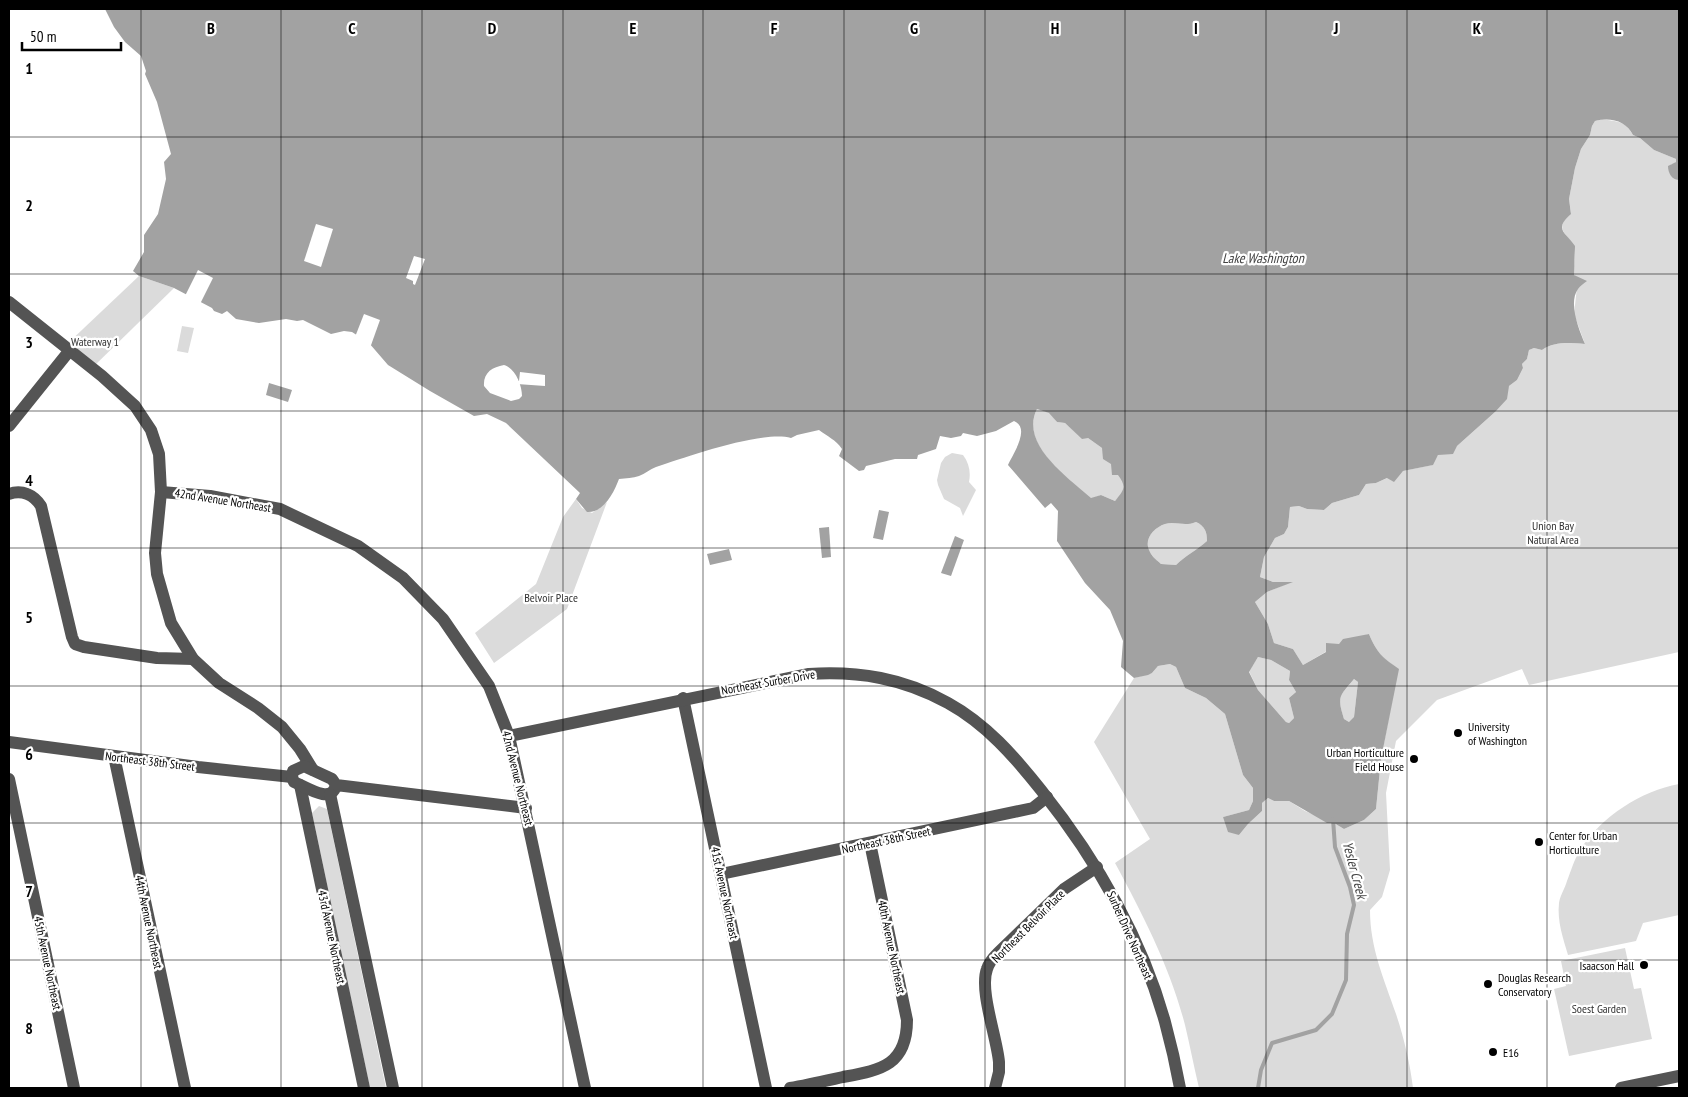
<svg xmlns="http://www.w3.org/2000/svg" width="1688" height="1097" font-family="'PT Sans Narrow',sans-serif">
<rect width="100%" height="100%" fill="#fff"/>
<g fill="#dbdbdb">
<path d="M1602 119C1617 122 1625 120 1633 135L1640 138 1654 150 1676 159V162L1674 164H1671L1676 180H1679V652L1529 685 1522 669 1437 700 1396 741 1386 793 1390 870 1382 897 1370 910C1370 948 1384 979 1396 1014 1404 1038 1410 1063 1413 1088H1199C1194 1067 1190 1046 1185 1025 1170 967 1143 915 1115 863L1150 839 1094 742 1134 678 1152 673 1158 666 1170 664 1176 667 1185 688 1206 698 1225 714 1243 775 1253 788V801L1249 810 1223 817 1239 835 1248 824 1262 811V803L1268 798 1274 801H1289L1305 811 1334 823 1344 829 1364 820 1376 809 1381 759 1398 669C1382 657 1377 653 1369 634L1339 644 1303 665 1293 649 1274 643 1268 624 1255 602 1267 592 1291 582H1273L1260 577 1264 557 1275 538 1284 534 1288 527 1290 507 1299 506 1307 509 1324 510 1332 503 1359 495 1366 484 1376 483 1403 471 1432 465 1438 455 1457 446 1495 412 1509 386 1517 380 1523 368 1522 364 1527 359 1529 350 1534 348 1542 350C1555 341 1569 343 1585 344L1574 314 1578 278 1574 275C1573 268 1575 262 1575 255 1575 234 1549 233 1571 213L1569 199 1575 168 1581 149 1590 135 1592 126 1595 121Z"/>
<polygon points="139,276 174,288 92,368 65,346"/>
<polygon points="182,326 194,328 188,353 177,351"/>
<path d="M1037 409 1050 413 1057 422 1065 423 1082 438H1088L1102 448 1124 483 1123 492 1115 501 1101 495 1091 499C1068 478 1019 444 1037 409Z"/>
<path d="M952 453 963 455C969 463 971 472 969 482L976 490 963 516 960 508 944 499 938 485 937 480 941 463 945 457Z"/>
<polygon points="576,499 582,508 592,513 607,502 567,609 494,663 475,633 536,584 563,517"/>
<path d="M1196 522C1205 526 1207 532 1207 541 1197 550 1185 556 1176 565L1161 564C1158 561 1152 557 1150 552 1143 540 1153 528 1165 524 1176 521 1184 527 1196 522Z"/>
<polygon points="1258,657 1271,660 1290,671 1289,680 1296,692 1289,698 1294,718 1289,723 1286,722 1258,690 1249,671"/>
<path d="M1354 679 1358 682 1354 717 1353 721 1349 722 1344 719C1337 696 1339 697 1354 679Z"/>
<path d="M1679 784V915L1643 923 1636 941 1568 955C1563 938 1557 921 1559 903 1560 896 1565 888 1567 881 1571 871 1574 860 1580 850 1602 816 1641 791 1679 784Z"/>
<polygon points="319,806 327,809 386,1088 370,1088 312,813"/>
<polygon points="1625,948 1634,989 1641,988 1652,1039 1569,1056 1554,989 1566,986 1561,961"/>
</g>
<g fill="#a2a2a2" fill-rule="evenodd">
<path d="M105 9H1679V180C1672 180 1668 173 1668 166L1676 162V159L1654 150 1640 138 1633 135C1626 121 1611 117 1595 121L1592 126 1590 135 1581 149 1575 168 1569 199 1571 214C1553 230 1566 232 1575 246L1574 275 1587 281C1584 283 1580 286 1578 289 1568 303 1579 330 1585 344 1569 343 1555 341 1542 350L1534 348 1529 350 1527 359 1522 364 1523 368 1517 380 1509 386 1507 399 1495 412 1457 446 1453 454 1438 455 1433 465 1403 471 1394 482 1387 478 1376 483 1366 484 1359 495 1332 503 1324 510 1307 509 1299 506 1290 507 1288 527 1284 534 1275 538 1264 557 1260 577 1273 582H1293L1267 592 1255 602 1268 624 1274 643 1293 649 1303 665 1326 652V643L1339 644 1343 639 1369 634C1377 653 1382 657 1399 669L1381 759 1376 809 1364 820 1344 829 1334 823H1327L1289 801H1274L1268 798 1262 803V811L1248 824 1239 835 1228 832 1223 817 1249 810 1253 801V788L1243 775 1225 714 1206 698 1185 688 1176 667 1170 664 1158 666 1152 673 1148 675 1134 678 1121 667 1123 641 1110 610 1085 583 1057 541 1058 511 1051 503 1045 508 1008 465C1013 454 1031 428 1014 421L996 431 977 436 963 433 961 436 951 438 940 436 936 449 918 455 917 459H895L866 466 864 470 859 471 839 456 842 449C836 440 827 436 819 430L797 435 791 438C762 430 686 457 656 467 650 469 645 474 639 476 633 478 626 478 619 479 614 492 604 513 587 512L576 499 580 493 506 423 487 414 474 416 430 391 388 365 369 343 352 332 344 331 331 334 303 320 297 321 286 319 259 323 236 319 227 311 222 314 214 311 212 308 174 288 139 276 133 271 144 252V235L158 214 166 179 164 162 171 154 157 102 145 74 146 71 141 56 125 42 114 27ZM504 365C515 368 522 385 522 396L519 399 511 401 490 393 484 386C483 373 492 367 504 365ZM1037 409 1049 413 1057 422 1065 423 1082 439 1088 438 1102 448 1103 459 1111 464 1112 475H1118C1127 487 1124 490 1115 501L1101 495 1091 498C1069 478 1019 444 1037 409ZM1196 522C1205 526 1207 532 1207 541 1197 550 1185 556 1176 565L1161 564C1158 561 1152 557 1150 552 1143 540 1153 528 1165 524 1176 521 1184 527 1196 522ZM1258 657 1271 660 1290 671 1289 680 1296 692 1289 698 1294 718 1289 723 1286 722 1258 690 1249 672ZM1354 679 1358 682 1354 717 1349 722 1344 719C1337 696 1339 697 1354 679Z"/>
<polygon points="269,383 292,390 288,402 266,395"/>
<polygon points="879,510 889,512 883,540 873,538"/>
<polygon points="829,527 831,557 822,558 819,528"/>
<polygon points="955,536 964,540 951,576 941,573"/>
<polygon points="729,549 732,560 710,565 707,554"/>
</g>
<g fill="#fff">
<polygon points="316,224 333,229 321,267 304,261"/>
<polygon points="414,256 425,259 415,285 413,284 413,281 406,278"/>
<polygon points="198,270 213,278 200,304 185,296"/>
<polygon points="364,314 380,320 370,348 355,337"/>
<polygon points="520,372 545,375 545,386 517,384 515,381 519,381"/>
</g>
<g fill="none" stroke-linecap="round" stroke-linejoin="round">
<polyline stroke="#a2a2a2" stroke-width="4" points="1258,1088 1261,1070 1272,1043 1316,1030 1332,1014 1346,980 1347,934 1354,905 1350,887 1335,847 1333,819"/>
<g stroke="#545454" stroke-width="12">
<polyline points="9,302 102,376 135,406 151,430 159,454 161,492 155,553 157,574 171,623 193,659 219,683 258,708 282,727 300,749 313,770"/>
<polyline points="9,426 70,350"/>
<polyline points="161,492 210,496 280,509 358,546 403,578 443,619 489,686 509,736 585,1088"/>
<path d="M9 494C22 489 34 495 41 506L72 637 75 644 84 647 157 658 193 659"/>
<polyline points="683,698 766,1088"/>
<path d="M509 736 809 674C859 671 903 678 948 703 986 724 1014 756 1041 790 1096 859 1141 936 1165 1022 1171 1044 1176 1066 1180 1088"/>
<polyline points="9,742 198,767 292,777"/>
<polyline points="114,756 185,1088"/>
<polyline points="9,779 74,1088"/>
<polyline points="300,785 364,1088"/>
<path d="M336 785C332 805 306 787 294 782L292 777 293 771 304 766 332 779 336 785 526 808"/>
<polyline points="330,794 393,1088"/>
<polyline points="721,874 1033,808 1047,797"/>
<path d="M790 1088C808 1085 825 1081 843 1077 880 1070 907 1066 907 1020L870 843"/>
<path d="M995 1088 999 1072V1062C997 1038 979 990 987 969 989 962 994 957 998 953L1064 889 1097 867"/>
<polyline points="1621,1088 1679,1076"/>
</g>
</g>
<path fill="none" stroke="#000" stroke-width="1" stroke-opacity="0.55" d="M141 9V1088M281 9V1088M422 9V1088M563 9V1088M703 9V1088M844 9V1088M985 9V1088M1125 9V1088M1266 9V1088M1407 9V1088M1547 9V1088M9 137H1679M9 274H1679M9 411H1679M9 548H1679M9 686H1679M9 823H1679M9 960H1679"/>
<g fill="#000" stroke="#fff" stroke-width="2">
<circle cx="1458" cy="733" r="5"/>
<circle cx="1414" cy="759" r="5"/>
<circle cx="1539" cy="842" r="5"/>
<circle cx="1644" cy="965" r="5"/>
<circle cx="1488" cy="984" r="5"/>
<circle cx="1493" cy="1052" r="5"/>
</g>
<g text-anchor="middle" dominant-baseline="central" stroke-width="4.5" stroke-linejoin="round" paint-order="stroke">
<g font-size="12" fill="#323232" stroke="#fff">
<text x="95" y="341">Waterway 1</text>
<text x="1553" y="525">Union Bay<tspan x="1553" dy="14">Natural Area</tspan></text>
<text x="551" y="597">Belvoir Place</text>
<text x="1599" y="1008">Soest Garden</text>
</g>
<g font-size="12" fill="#000" stroke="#fff">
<text transform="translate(223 500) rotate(9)">42nd Avenue Northeast</text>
<text transform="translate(768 682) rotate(-10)">Northeast Surber Drive</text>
<text transform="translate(150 761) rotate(7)">Northeast 38th Street</text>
<text transform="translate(518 778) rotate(76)">42nd Avenue Northeast</text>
<text transform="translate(886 840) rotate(-12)">Northeast 38th Street</text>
<text transform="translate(725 893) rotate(78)">41st Avenue Northeast</text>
<text transform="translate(149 922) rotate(78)">44th Avenue Northeast</text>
<text transform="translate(1028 926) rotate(-45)">Northeast Belvoir Place</text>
<text transform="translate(1130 935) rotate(66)">Surber Drive Northeast</text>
<text transform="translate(332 937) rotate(78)">43rd Avenue Northeast</text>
<text transform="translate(892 947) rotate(78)">40th Avenue Northeast</text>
<text transform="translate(48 963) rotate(78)">45th Avenue Northeast</text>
</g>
<g font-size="12" fill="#000" stroke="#fff" text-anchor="start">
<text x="1468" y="726">University<tspan x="1468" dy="14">of Washington</tspan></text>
<text x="1404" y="752" text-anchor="end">Urban Horticulture<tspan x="1404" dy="14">Field House</tspan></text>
<text x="1549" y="835">Center for Urban<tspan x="1549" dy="14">Horticulture</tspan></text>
<text x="1634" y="965" text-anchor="end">Isaacson Hall</text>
<text x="1498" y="977">Douglas Research<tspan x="1498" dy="14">Conservatory</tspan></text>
<text x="1503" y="1052">E16</text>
</g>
<g font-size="14" font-style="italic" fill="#434343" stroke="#fff">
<text x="1263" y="258">Lake Washington</text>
<text transform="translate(1355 870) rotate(75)">Yesler Creek</text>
</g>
</g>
<g font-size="16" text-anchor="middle" font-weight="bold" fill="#000" stroke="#fff" stroke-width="4.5" stroke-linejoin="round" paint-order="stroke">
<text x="211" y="34">B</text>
<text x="352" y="34">C</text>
<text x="492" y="34">D</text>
<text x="633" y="34">E</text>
<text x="774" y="34">F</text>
<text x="914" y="34">G</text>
<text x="1055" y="34">H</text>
<text x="1196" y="34">I</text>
<text x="1336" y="34">J</text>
<text x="1477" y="34">K</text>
<text x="1618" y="34">L</text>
<text x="29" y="74">1</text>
<text x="29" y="211">2</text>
<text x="29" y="348">3</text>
<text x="29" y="486">4</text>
<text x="29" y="623">5</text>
<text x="29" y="760">6</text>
<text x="29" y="897">7</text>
<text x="29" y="1034">8</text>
</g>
<rect width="1688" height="1097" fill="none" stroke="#000000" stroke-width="20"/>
<path d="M22 42v8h99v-8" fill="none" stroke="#000000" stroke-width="2.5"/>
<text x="30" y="42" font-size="15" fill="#000000" stroke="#ffffff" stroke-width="4" paint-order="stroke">50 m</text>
</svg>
